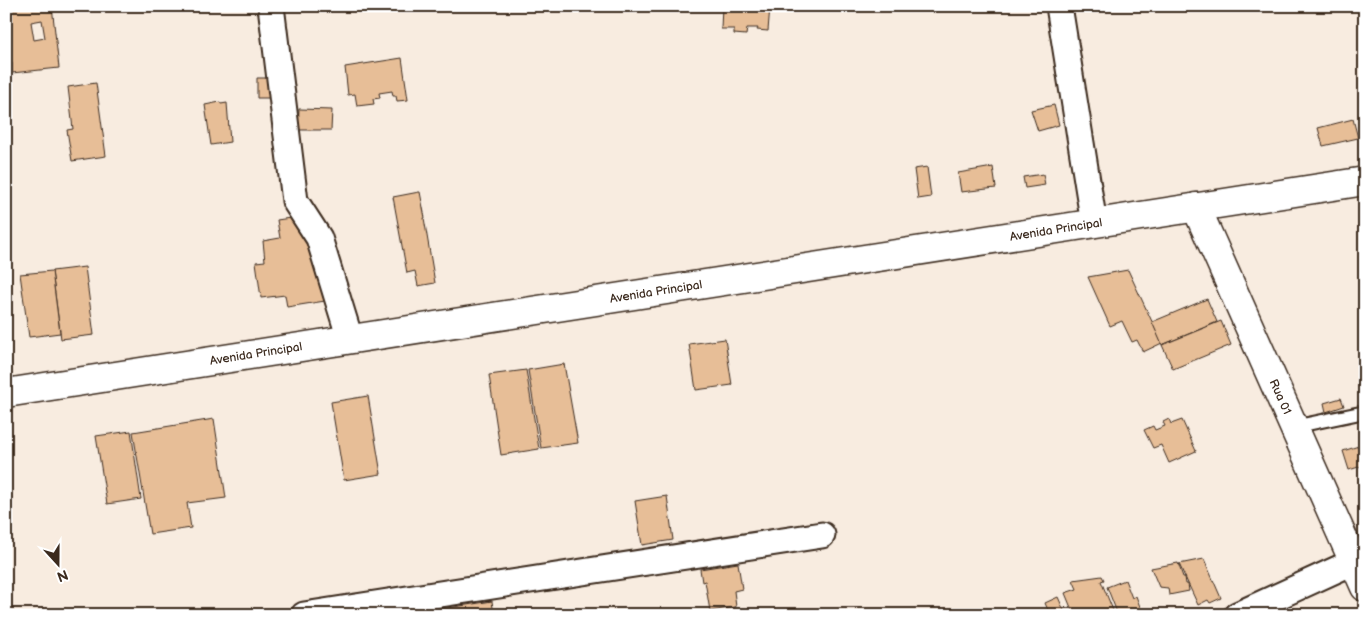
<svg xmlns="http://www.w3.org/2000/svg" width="1371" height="621" font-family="'Balsamiq Sans',sans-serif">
<rect width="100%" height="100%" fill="#f8ece0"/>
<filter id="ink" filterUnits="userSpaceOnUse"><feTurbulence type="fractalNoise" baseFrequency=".02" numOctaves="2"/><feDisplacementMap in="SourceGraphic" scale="10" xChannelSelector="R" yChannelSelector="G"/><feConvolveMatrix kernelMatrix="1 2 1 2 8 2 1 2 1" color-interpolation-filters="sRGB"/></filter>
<g filter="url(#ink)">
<g fill="#e7be97" stroke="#3b2a1e" fill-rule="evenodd">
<path d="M6 6H52L59 68 12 73V63L10 64 8 48H6ZM42 20 45 38 34 40 31 22Z"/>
<polygon points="722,6 770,6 768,31 757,30 758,28 747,28 746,35 734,34 734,29 721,29"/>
<polygon points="402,58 408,100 397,101 396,96 393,96 392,91 379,93 380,98 373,99 374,104 357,106 355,94 348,95 345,67"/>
<polygon points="257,78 273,78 272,98 257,98"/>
<polygon points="96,83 106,156 72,161 67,130 73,129 68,87"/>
<polygon points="220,102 221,104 227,103 230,142 211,145 205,105"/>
<polygon points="1054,105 1059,125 1038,131 1031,110"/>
<polygon points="299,109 332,110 331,130 298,130"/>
<polygon points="1353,119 1358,138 1323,146 1318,128"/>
<polygon points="927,167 931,197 918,199 914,169"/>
<polygon points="993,167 996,188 961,192 958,173"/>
<polygon points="1043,174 1045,185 1025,188 1023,177"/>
<polygon points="419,192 420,192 425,218 424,218 435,283 418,286 415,271 407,273 393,197"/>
<polygon points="310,215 325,301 287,307 285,295 261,298 256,262 265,261 263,241 280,238 277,220"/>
<polygon points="85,267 94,335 61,339 52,271"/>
<polygon points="1128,270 1162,343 1143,352 1137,340 1132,342 1122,321 1110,326 1088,277"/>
<polygon points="52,271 60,333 29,337 20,274"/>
<polygon points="1207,299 1217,322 1162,345 1152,322"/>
<polygon points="1221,321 1231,345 1173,369 1162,345"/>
<polygon points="725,339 732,385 696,390 689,344"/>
<polygon points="564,364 578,443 541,448 528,370"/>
<polygon points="526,370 539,449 501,455 489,375"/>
<polygon points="368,396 381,474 344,480 331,402"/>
<polygon points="1341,398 1344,406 1326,412 1324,403"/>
<polygon points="214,419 226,498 187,503 191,528 150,534 133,432"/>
<polygon points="1169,419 1171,424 1182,420 1196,451 1169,463 1161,445 1153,448 1144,430 1153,426 1155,430 1165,426 1163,422"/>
<polygon points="131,431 141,499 107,504 96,436"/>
<polygon points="1365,444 1365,465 1349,470 1343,451"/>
<polygon points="667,496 673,540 642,545 635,501"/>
<polygon points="1204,559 1221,598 1210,603 1208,600 1198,605 1179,564"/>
<polygon points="738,563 742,589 734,591 736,607 710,611 705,581 702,582 700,569"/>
<polygon points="1178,563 1183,577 1185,577 1186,584 1188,584 1189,591 1169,595 1168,588 1159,587 1151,568"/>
<polygon points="1102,576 1104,580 1101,581 1115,615 1074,615 1065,593 1077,589 1073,580"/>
<polygon points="1125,580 1132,598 1136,596 1143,615 1118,615 1107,587"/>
<polygon points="1058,597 1066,615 1050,615 1045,603"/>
<polygon points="492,601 494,615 442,615 441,609"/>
</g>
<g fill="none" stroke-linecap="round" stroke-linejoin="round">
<defs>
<polyline id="service" points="1293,427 1365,412"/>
<g id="minor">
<polyline points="271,6 295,201 319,238 350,339"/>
<polyline points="1059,6 1094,224"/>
<polyline points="304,615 822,535"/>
<polyline points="1237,615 1353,562"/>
</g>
<g id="tertiary">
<polyline points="1196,207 1365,587"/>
<polyline points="6,393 1365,181"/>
</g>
</defs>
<use href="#service" stroke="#3b2a1e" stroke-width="16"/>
<use href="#minor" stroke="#3b2a1e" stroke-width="29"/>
<use href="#tertiary" stroke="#3b2a1e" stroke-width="31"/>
<use href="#service" stroke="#fff" stroke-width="12"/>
<use href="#minor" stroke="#fff" stroke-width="25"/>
<use href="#tertiary" stroke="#fff" stroke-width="28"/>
</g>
</g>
<g text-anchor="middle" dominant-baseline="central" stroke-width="4" stroke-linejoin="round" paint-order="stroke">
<g font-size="12" fill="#3b2a1e" stroke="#fff">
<text transform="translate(1056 230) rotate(-9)">Avenida Principal</text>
<text transform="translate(656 292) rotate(-9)">Avenida Principal</text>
<text transform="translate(256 354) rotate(-9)">Avenida Principal</text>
<text transform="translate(1280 397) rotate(66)">Rua 01</text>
</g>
</g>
<rect width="1371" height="621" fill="none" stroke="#fff" stroke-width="25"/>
<rect x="12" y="12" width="1346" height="596" fill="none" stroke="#3b2a1e" stroke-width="2" filter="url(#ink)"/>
<g transform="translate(58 564) rotate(159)" stroke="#ffffff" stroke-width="4" paint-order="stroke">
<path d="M0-4L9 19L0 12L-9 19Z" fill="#3b2a1e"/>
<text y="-8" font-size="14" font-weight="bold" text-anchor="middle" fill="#3b2a1e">N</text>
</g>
</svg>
